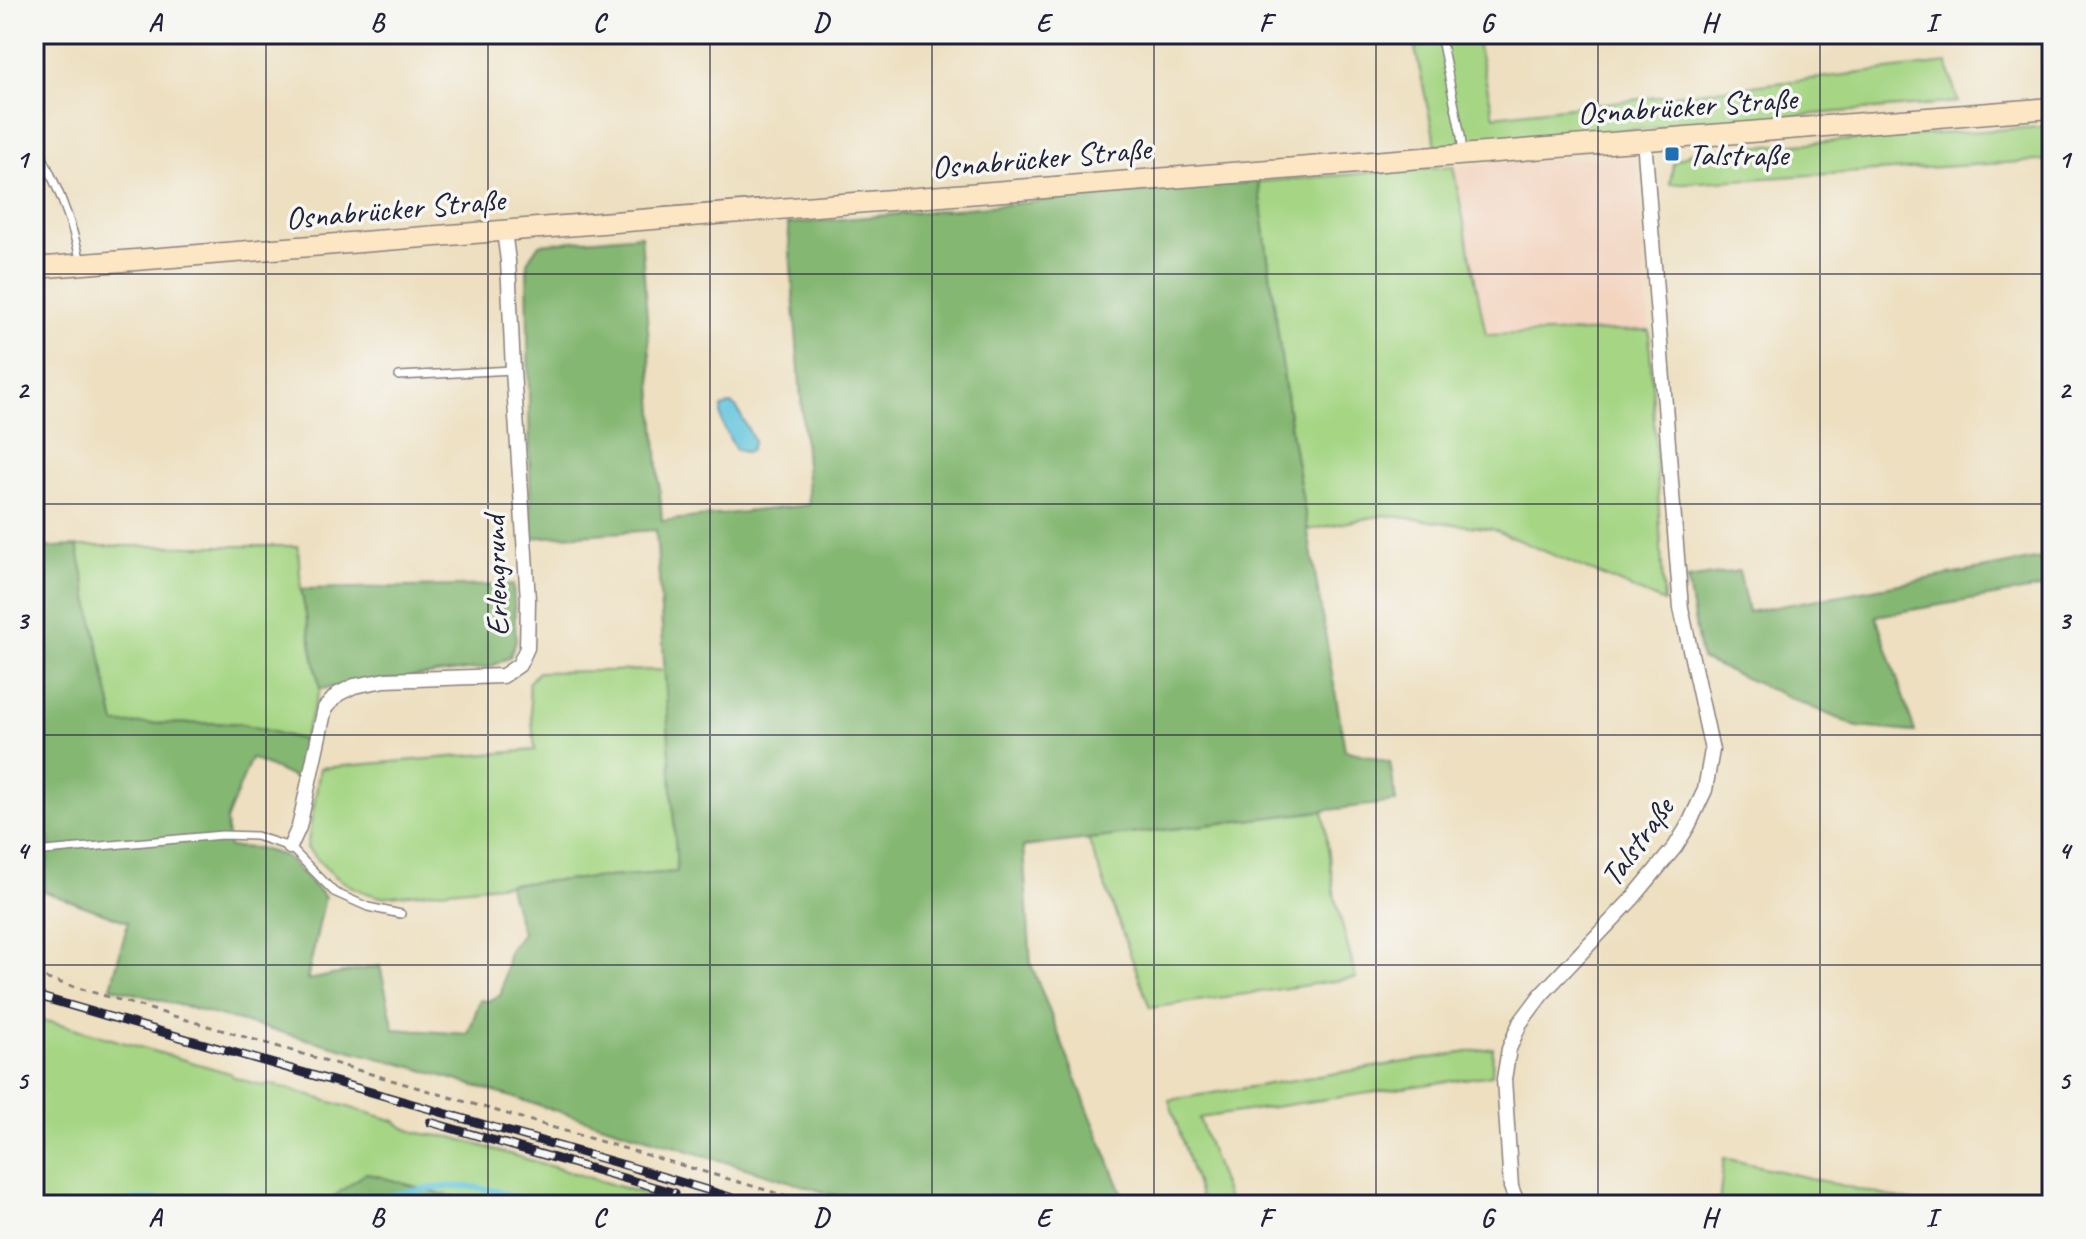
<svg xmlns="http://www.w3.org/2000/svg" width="2086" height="1239" font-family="Caveat,sans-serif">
<rect width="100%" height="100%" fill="#f6f6f2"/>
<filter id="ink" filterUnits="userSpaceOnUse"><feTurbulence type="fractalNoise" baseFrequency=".0125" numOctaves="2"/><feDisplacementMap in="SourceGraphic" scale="16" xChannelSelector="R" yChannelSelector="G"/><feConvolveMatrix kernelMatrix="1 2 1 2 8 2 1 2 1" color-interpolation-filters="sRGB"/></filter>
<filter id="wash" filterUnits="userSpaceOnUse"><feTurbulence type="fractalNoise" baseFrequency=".006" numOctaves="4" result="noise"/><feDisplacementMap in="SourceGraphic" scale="32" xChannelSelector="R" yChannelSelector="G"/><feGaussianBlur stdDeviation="1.8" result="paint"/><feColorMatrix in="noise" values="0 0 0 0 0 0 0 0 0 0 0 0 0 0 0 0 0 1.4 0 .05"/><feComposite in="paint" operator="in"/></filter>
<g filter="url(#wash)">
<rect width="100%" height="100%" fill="#eddfbf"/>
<polygon fill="#f3d4bf" points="1635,155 1649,330 1486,335 1453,166"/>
<g fill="#a6d684" stroke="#647c60" stroke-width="2">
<polygon points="1412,34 1475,34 1494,116 1947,63 1958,102 1436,146"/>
<polygon points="2052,126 2052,160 1670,184 1673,163 1694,151"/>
<polygon points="1453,166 1486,335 1649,330 1664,602 1492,529 1384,515 1308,530 1291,432 1258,182"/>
<polygon points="77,546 298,546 301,589 320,689 303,740 239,723 115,724"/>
<path d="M665 670 677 872 508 884 381 897C346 889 330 874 307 848L320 768 535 750 528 683 538 672Z"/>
<polygon points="1323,811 1335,898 1356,978 1150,1008 1088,839"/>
<path d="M34 1018 39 1021 53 1022 230 1073 233 1077 263 1086 271 1084 395 1121C409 1135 433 1135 452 1137L681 1205H480L367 1173 322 1205H34Z"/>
<polygon points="1493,1048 1492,1075 1199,1118 1230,1205 1203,1205 1169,1100"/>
<polygon points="1724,1158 1926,1205 1719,1205"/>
</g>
<g fill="#84b772" stroke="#536c56" stroke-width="2">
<polygon points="1258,182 1291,432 1345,750 1390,762 1396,802 1023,847 1031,964 1089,1112 1127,1205 867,1205 416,1068 111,987 128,922 43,891 50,839 34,834 34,548 77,546 115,724 239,723 303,740 299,780 251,758 226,821 229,847 257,848 285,856 325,897 307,980 380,966 394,1029 468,1034 480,1000 488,1001 501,995 509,950 522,933 508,884 677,872 656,530 531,538 527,262 539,244 641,235 662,521 809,505 788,224"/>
<polygon points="2052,556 2052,586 1876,616 1915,732 1857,727 1701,659 1687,579 1739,571 1748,612"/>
<polygon points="513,585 516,640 510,657 490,667 320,689 301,589"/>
<polygon points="366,1173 367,1173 480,1205 322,1205"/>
</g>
<path fill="#5fc4dc" stroke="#40738c" stroke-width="2" d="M731 404 737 408 754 441 750 451 744 452 736 450C730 438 717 421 722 407Z"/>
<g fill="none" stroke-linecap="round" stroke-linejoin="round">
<path stroke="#5fc4dc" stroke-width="6" d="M116 1205 137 1199 167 1200 182 1204 222 1194 236 1200 336 1203C357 1194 361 1202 379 1199 387 1197 395 1194 404 1193 443 1184 492 1181 527 1205"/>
</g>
</g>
<g filter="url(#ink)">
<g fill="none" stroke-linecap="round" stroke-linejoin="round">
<defs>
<g id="service">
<polyline points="1440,34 1461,136 1463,154"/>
<path d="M34 139C55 182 71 216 81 263"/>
<polyline points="399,376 513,370"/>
<polyline points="34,852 222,835 256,836 290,847 334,892 368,907 401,914"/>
</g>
<g id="minor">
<polyline points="290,847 299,827 325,708 338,694 354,686 385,680 503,676 519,665 527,648 528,600 513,370 508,261 504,231"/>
<polyline points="1518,1205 1511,1187 1504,1079 1509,1049 1520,1023 1541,995 1632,899 1675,847 1688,826 1705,790 1712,750 1681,608 1644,139"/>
</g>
<polyline id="secondary" points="34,268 2052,108"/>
</defs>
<use href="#service" stroke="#88807d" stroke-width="10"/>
<use href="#minor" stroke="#88807d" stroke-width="17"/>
<use href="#secondary" stroke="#88807d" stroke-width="23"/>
<polyline stroke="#88807d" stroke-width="3" stroke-dasharray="6 6" stroke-linecap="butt" points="34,975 817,1205"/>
<use href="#service" stroke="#fff" stroke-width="7"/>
<use href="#minor" stroke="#fff" stroke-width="14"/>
<use href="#secondary" stroke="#fce6c4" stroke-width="20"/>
<defs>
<g id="rail">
<polyline points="34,995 628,1166 756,1205"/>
<polyline points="430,1122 675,1193"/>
</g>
</defs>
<use href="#rail" stroke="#22223b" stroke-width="9"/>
<use href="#rail" stroke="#f6f6f2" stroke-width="6" stroke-dasharray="18" stroke-linecap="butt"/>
</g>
</g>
<path fill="none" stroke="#22223b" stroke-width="2" stroke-opacity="0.55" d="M266 34V1205M488 34V1205M710 34V1205M932 34V1205M1154 34V1205M1376 34V1205M1598 34V1205M1820 34V1205M34 274H2052M34 504H2052M34 735H2052M34 965H2052"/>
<rect fill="#1f6fb2" stroke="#f6f6f2" stroke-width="3" x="1664" y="146" width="16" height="16" rx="4"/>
<g text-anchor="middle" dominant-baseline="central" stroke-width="7" stroke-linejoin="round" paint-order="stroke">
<g font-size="32" fill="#22223b" stroke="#f6f6f2">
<text transform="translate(1687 106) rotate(-4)">Osnabrücker Straße</text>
<text transform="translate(1041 158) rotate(-5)">Osnabrücker Straße</text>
<text transform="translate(395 209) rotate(-5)">Osnabrücker Straße</text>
<text transform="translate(496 576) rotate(-92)">Erlengrund</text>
<text transform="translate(1637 842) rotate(-54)">Talstraße</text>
</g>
<g font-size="32" fill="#22223b" stroke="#f6f6f2" text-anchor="start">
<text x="1688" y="154">Talstraße</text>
</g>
</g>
<rect width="2086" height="1239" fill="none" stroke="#f6f6f2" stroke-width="88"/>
<rect x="44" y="44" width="1998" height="1151" fill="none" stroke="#22223b" stroke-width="3"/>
<g font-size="26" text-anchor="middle" font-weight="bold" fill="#22223b">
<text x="155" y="31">A</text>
<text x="377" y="31">B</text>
<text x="599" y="31">C</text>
<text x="821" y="31">D</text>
<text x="1043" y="31">E</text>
<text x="1265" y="31">F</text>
<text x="1487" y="31">G</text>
<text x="1709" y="31">H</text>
<text x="1931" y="31">I</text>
<text x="22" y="168">1</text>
<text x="2064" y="168">1</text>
<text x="22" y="398">2</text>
<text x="2064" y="398">2</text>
<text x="22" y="629">3</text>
<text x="2064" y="629">3</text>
<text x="22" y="859">4</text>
<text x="2064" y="859">4</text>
<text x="22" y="1089">5</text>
<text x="2064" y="1089">5</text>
<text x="155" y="1226">A</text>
<text x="377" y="1226">B</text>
<text x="599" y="1226">C</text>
<text x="821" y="1226">D</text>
<text x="1043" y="1226">E</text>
<text x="1265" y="1226">F</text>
<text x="1487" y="1226">G</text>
<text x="1709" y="1226">H</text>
<text x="1931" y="1226">I</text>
</g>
</svg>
